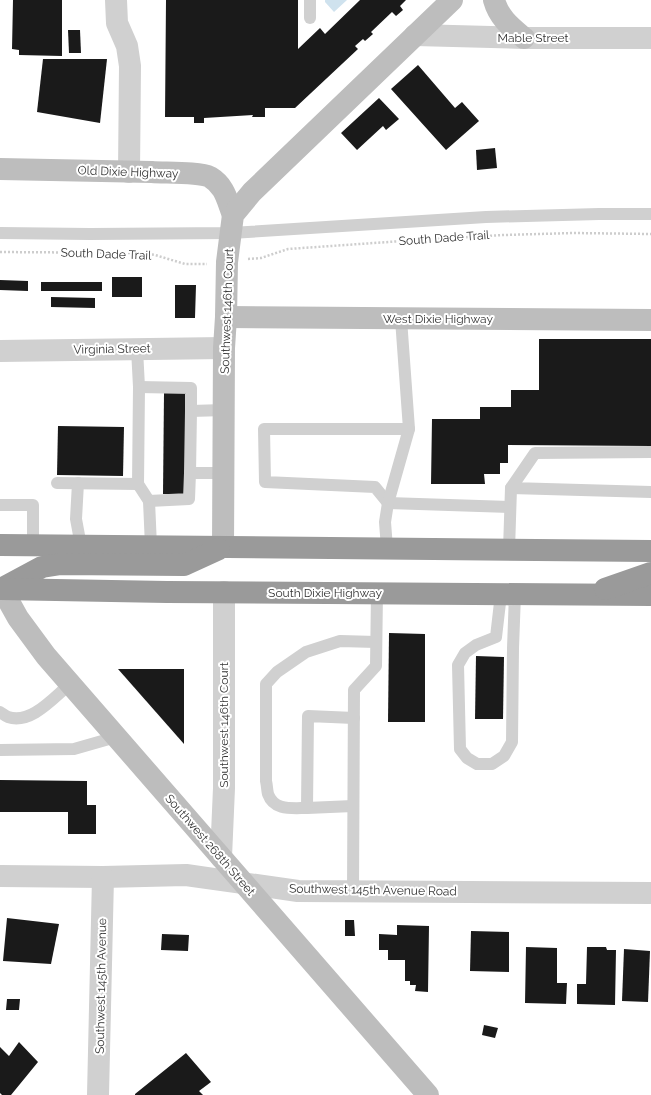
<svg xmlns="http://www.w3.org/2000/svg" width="651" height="1095" font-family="Raleway,sans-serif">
<rect width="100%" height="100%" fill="#fff"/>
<polygon fill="#cfe2ee" points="325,0 347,0 334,12 325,2"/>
<g fill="#1a1a1a">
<polygon points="13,0 62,0 62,56 19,55 19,50 12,49"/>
<polygon points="166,0 298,0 298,49 320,28 325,34 360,0 406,0 400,6 403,10 396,16 392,12 371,32 373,34 365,41 363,39 355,46 358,49 295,108 265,108 265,117 252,117 253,115 204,118 204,123 194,123 194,117 165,117"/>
<polygon points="68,30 80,30 81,53 69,53"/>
<polygon points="43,59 107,59 100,123 37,112"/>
<polygon points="418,65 455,108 462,102 479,121 446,150 391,89"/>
<polygon points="379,98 399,119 386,130 383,126 357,150 341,133"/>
<polygon points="495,148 497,168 477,170 476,150"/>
<rect x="112" y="277" width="30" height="20"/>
<polygon points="0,280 28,281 28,291 0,290"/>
<rect x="41" y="282" width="61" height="9"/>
<polygon points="175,285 196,285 195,318 175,318"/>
<polygon points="51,297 95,298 95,308 51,307"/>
<polygon points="539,339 651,339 651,446 508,445 508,463 500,463 500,474 484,474 485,484 431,484 432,419 480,419 480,407 511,407 511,390 539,390"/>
<polygon points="164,393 186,393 185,495 163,494"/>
<polygon points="58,426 124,427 123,476 57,475"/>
<polygon points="389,633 425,634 425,722 388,722"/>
<polygon points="476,656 504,657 503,719 475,719"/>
<polygon points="118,669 184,669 184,744"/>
<polygon points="0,780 87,781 87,805 96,805 96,834 68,834 68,812 0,812"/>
<polygon points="7,918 59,924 51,964 3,961"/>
<polygon points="345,920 354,920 355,936 345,936"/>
<polygon points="397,925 429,926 428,992 415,991 416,985 410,985 410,981 405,981 405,960 388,960 388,950 379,950 379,934 397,935"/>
<polygon points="471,931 509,932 509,972 470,971"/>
<polygon points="162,934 189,935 188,951 161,950"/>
<polygon points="526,947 557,948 557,983 567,983 566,1004 525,1003"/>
<polygon points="587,947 606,947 607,950 616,950 615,1005 577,1004 577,984 586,984"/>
<polygon points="624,949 650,951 648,1002 622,1001"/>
<polygon points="7,999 20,999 19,1010 6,1010"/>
<polygon points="484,1025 498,1028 495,1038 482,1035"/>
<polygon points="19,1042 38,1062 11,1095 2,1095 0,1093 0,1047 9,1056"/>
<polygon points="186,1053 211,1082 199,1091 203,1095 135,1095 135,1094"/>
</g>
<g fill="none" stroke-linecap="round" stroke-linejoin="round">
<g stroke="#cdcdcd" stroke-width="2.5" stroke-dasharray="2 2" stroke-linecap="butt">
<polyline points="0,252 141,253 155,255 185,264 207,264"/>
<polyline points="248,259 261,258 288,249 417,240 504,235 574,233 651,234"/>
</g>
<g stroke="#d0d0d0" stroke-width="12">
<polyline points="310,0 310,18"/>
<polyline points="0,233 90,234 231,233 486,217 599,214 651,214"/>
<polyline points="137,349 139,387 138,484 149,501 151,546"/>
<polyline points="139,387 191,388 191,411 224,410"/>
<polyline points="409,429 264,429 265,482 375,487 388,503 510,507"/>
<polyline points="651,452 535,453 511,488 651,492"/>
<polyline points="190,473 191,411"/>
<polyline points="57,483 138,484"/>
<polyline points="78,483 76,519 81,546"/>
<polyline points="149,501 189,499 190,473 223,473"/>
<polyline points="0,505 33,505 33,545"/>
<polyline points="387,548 385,522 388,503 409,429 401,319"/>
<polyline points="509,550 511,488"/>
<polyline points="501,594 496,637 476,645 465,653 458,665 460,749 467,758 477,764 492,764 504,756 512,742 513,648 515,594"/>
<path d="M0 712C2 713 5 716 8 717 31 725 54 697 70 684"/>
<polyline points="0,750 74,749 116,737"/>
<polyline points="353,806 307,808 308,716 354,718"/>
<path d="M307 808C292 808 274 811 268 794 267 790 267 785 266 781V684L277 672 306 652 340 641 376 642"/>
<polyline points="353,891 354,690 376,666 377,593"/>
</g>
<g stroke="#d0d0d0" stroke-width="22">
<polyline points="116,0 117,23 127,46 130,66 129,172"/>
<polyline points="415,35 524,38 651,38"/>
<polyline points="0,351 224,348"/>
<polyline points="221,857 224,788 224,592"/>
<polyline points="0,876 103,877 186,875 298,891 651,893"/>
<polyline points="98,1095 103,877"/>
</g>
<g stroke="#bdbdbd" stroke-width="22">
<path d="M494 0C499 18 511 27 524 38"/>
<path d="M0 169C51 170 102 171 152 172 165 173 200 172 210 177 225 186 227 200 233 215"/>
<polyline points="226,317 651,320"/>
<polyline points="223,547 224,348 226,317 227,262 233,215 252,192 452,0"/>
<polyline points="2,589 18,618 46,656 428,1095"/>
</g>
<g stroke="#9a9a9a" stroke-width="22">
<polyline points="0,545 651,551"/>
<polyline points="3,588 42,567 61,564 184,565 219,549"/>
<polyline points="0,589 167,592 651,595"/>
<polyline points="605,589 651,573"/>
</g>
</g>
<g text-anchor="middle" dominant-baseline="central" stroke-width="4" stroke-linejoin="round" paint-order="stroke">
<g font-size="12" fill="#333" stroke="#fff">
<text x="533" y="38">Mable Street</text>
<text transform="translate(128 172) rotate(2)">Old Dixie Highway</text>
<text transform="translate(444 238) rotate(-4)">South Dade Trail</text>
<text transform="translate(106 254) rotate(2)">South Dade Trail</text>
<text transform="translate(227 311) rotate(-88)">Southwest 146th Court</text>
<text x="438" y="319">West Dixie Highway</text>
<text transform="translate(112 349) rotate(-1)">Virginia Street</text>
<text x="325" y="593">South Dixie Highway</text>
<text transform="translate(224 725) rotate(-90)">Southwest 146th Court</text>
<text transform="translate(210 845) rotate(49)">Southwest 268th Street</text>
<text transform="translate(373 890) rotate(1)">Southwest 145th Avenue Road</text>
<text transform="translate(101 986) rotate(-89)">Southwest 145th Avenue</text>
</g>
</g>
</svg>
